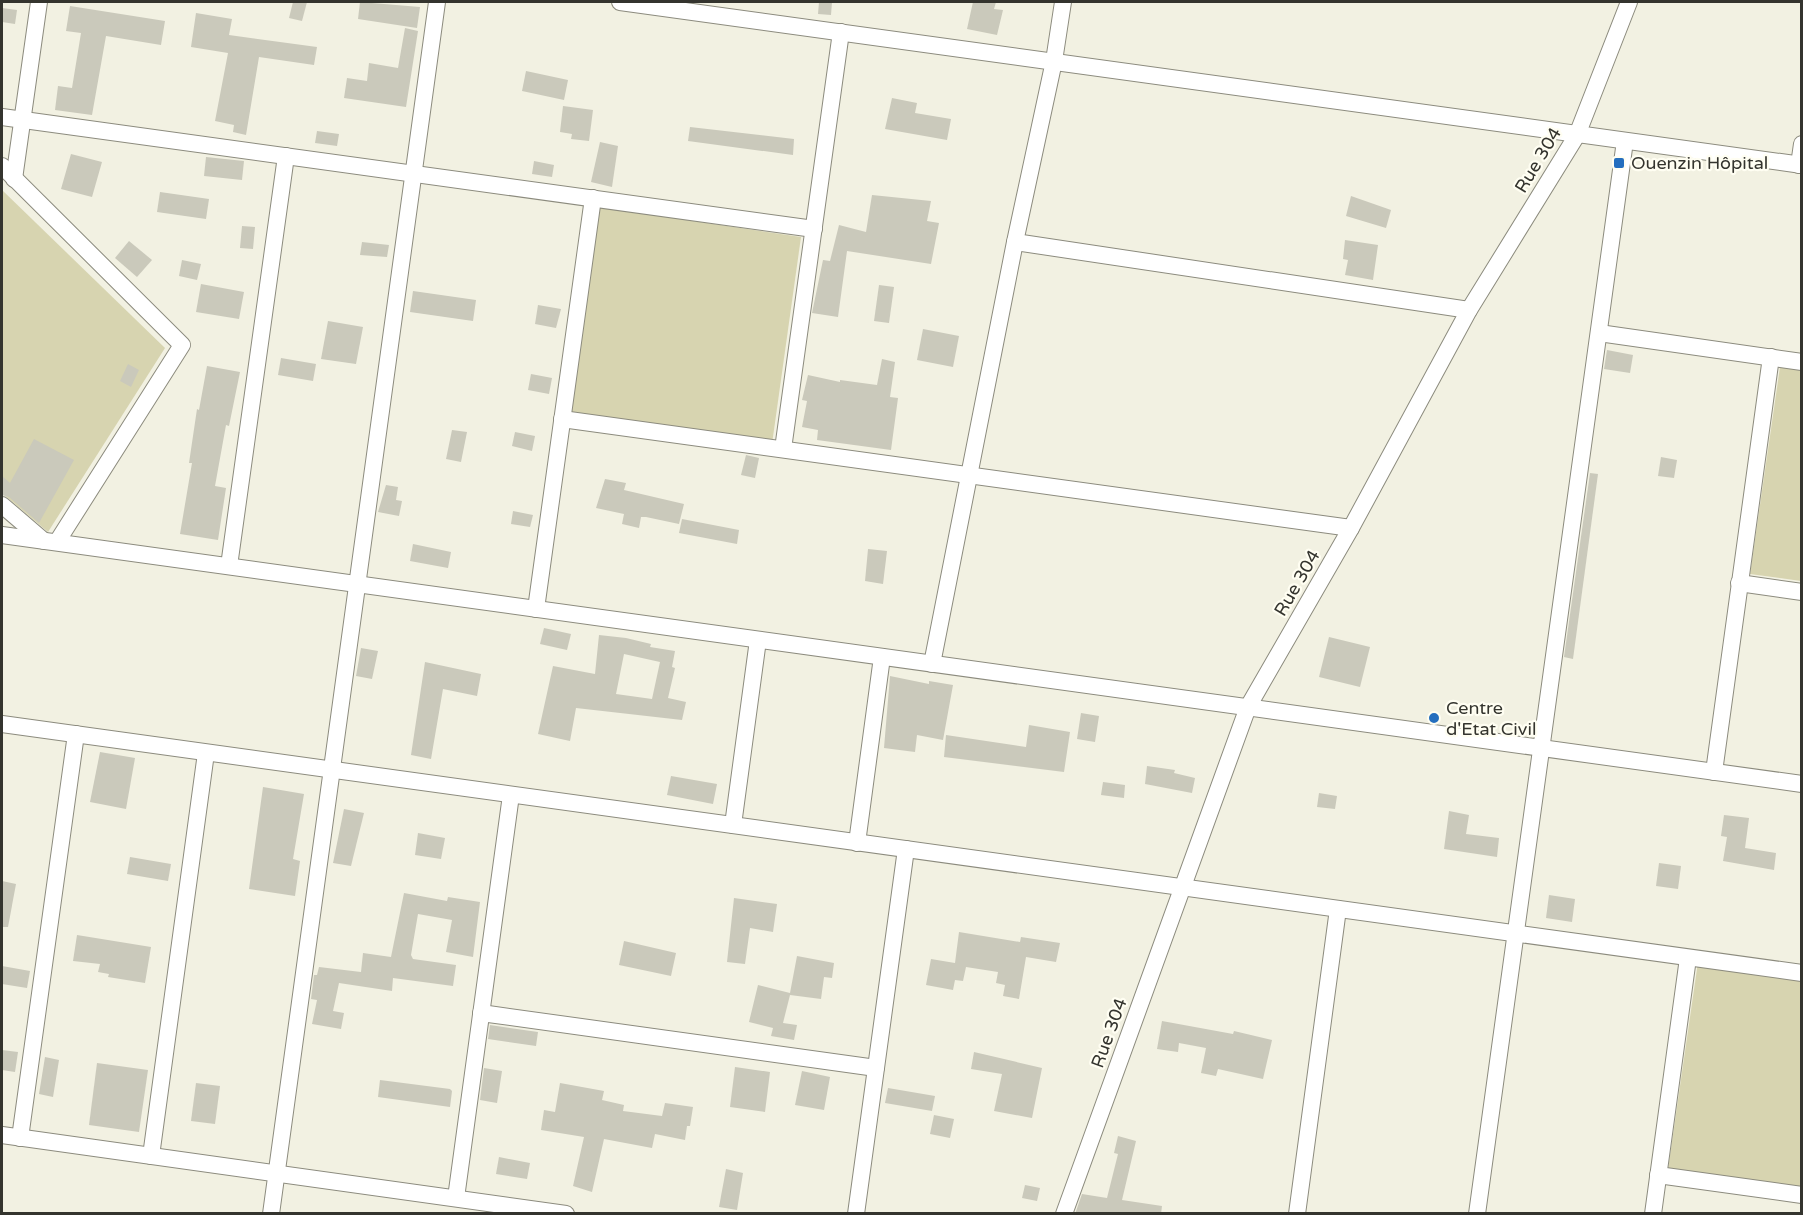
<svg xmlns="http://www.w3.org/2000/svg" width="1803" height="1215" font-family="'Varela Round',sans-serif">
<rect width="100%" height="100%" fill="#f2f1e2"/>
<g fill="#d7d4b0">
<polygon points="2,190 165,348 48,532 2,493"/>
<polygon points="600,207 801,237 772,444 570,414"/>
<polygon points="1780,367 1801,370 1801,581 1750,574"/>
<polygon points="1698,962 1801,977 1801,1188 1668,1169"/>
</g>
<g fill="#cac9bb" fill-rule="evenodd">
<polygon points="293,2 307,2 302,21 289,18"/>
<polygon points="360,2 420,7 417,28 358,19"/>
<polygon points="819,2 832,2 831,15 818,14"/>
<polygon points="973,2 996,2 994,9 1003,10 997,35 967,29"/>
<polygon points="70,6 165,21 161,45 106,36 92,115 55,110 58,86 72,88 81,33 66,31"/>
<polygon points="2,8 17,10 15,24 2,22"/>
<polygon points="196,13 232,19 229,35 317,47 314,65 259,57 246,135 233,132 234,125 215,121 228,53 191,47"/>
<polygon points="405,28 418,31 406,107 344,98 347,78 367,81 369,63 398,68"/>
<polygon points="526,71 568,80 564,100 522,91"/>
<polygon points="892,98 917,103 915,113 951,119 947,140 885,129"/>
<polygon points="563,106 593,110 589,141 571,139 572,134 560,132"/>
<polygon points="690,127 794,139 793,155 688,141"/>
<polygon points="317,131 339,134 337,146 315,143"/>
<polygon points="600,142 618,146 612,187 591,182"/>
<polygon points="71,154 102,162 92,197 61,189"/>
<polygon points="206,157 244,161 242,180 204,176"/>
<polygon points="534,161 554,165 552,177 532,174"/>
<polygon points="160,192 209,199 206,219 157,212"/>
<polygon points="872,195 931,201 927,221 939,223 931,264 847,251 838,317 812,313 823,260 830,261 839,225 866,232"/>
<polygon points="1351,196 1391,210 1386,228 1346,216"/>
<polygon points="242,226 255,227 253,249 240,248"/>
<polygon points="1345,240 1378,245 1373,280 1345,275 1348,260 1343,259"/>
<polygon points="129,241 152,260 137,277 115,258"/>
<polygon points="362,242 389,245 387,257 360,255"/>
<polygon points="182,260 201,264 197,280 179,276"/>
<polygon points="201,284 244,292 239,319 196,312"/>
<polygon points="879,285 894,287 889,323 874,321"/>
<polygon points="413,291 476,300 473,321 410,312"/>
<polygon points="538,305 561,309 556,328 535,324"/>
<polygon points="328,321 363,327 356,364 321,359"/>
<polygon points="923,329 959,336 953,367 917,360"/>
<polygon points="1607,350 1633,355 1630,373 1604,369"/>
<polygon points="281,358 316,364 313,381 278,375"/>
<polygon points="882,359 895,362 890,397 898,398 891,450 817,440 818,430 802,427 807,401 802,400 808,375 840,382 840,380 877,385"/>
<polygon points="128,364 139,370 131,387 120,381"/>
<polygon points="207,366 240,372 229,426 226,425 215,486 226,488 218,540 180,534 192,463 189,463 197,409 199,410"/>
<polygon points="531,374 552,378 549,394 528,390"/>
<polygon points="452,430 467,432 461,462 446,459"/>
<polygon points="515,432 535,436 532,451 512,446"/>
<polygon points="34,439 74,460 39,523 9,497 2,495 2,476 10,483"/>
<polygon points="746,455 759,458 755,478 741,475"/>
<polygon points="1661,457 1677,460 1674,478 1658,476"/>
<polygon points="1590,473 1598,474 1573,659 1564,657"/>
<polygon points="605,479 626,483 624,490 684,504 679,524 646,517 641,517 639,528 622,524 624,514 596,508"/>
<polygon points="386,485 398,487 396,500 402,501 399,516 378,512"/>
<polygon points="513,511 533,515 530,527 511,524"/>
<polygon points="682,519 739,530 737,544 679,533"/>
<polygon points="413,544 451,552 448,568 410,561"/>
<polygon points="868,549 887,551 883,584 865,581"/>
<polygon points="544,628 571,634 567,650 540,644"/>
<path d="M599 635 626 638 651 644 650 647 675 651 672 667 675 668 668 698 686 702 682 720 576 708 570 741 538 734 553 666 595 674ZM624 654 660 662 652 699 616 694Z"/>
<polygon points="1329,637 1370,647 1360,687 1319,677"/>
<polygon points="361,648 378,651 372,679 356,676"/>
<polygon points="425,662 481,674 477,696 443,689 431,759 411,755"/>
<polygon points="890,676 929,684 929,681 953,685 943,740 917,735 915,752 884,748"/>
<polygon points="1081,713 1099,716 1095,742 1077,739"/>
<polygon points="1029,725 1070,732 1064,772 944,757 946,735 1026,747"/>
<polygon points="100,752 135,758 126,809 90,802"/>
<polygon points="1147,766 1175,770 1174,773 1195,778 1192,793 1145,784"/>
<polygon points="671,776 717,784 713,804 667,795"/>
<polygon points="1103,782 1125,785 1124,798 1101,795"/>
<polygon points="263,787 304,794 293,859 300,861 295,896 249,889"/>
<polygon points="1319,793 1337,796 1335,809 1317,807"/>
<polygon points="344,809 364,813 351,866 333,863"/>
<polygon points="1449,811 1469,815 1466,834 1499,838 1497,857 1444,849"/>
<polygon points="1724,815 1749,818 1745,848 1776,853 1774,870 1723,861 1727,837 1721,836"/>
<polygon points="418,833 445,838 441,859 415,855"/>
<polygon points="130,857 171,864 168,881 127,874"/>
<polygon points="1659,863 1681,866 1678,889 1656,886"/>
<polygon points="2,881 16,884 8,927 2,927"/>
<polygon points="404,893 447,901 448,897 480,902 473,957 446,952 452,920 418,914 411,955 413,959 456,965 453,986 393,978 392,991 339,983 333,1011 344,1013 341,1029 312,1024 317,1000 311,999 314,975 317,975 319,967 361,972 363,953 391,957"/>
<polygon points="1549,895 1575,899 1572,922 1546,918"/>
<polygon points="734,898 777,904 773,932 750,928 745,964 727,962"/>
<polygon points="959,932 1020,942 1021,937 1060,943 1056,962 1026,957 1019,999 1003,996 1005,985 996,983 998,972 966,967 963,981 955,980 953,990 926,985 931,959 955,963"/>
<polygon points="77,935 151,947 145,983 108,977 109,974 98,972 100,964 73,961"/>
<polygon points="624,941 676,953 671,976 619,965"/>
<polygon points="797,956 834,963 832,978 824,977 821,999 790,995 783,1023 797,1025 794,1040 771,1036 773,1028 749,1022 758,985 790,993"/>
<polygon points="2,966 30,971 27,988 2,984"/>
<polygon points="1162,1021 1233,1034 1234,1031 1272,1040 1263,1079 1218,1069 1216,1076 1201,1073 1206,1048 1179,1043 1178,1052 1157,1049"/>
<polygon points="490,1025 538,1032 536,1046 488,1039"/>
<polygon points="2,1050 18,1052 15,1072 2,1070"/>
<polygon points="974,1052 1042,1068 1032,1118 994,1111 1002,1074 971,1069"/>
<polygon points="45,1057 59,1060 53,1097 39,1094"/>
<polygon points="97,1063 148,1070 139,1132 89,1125"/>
<polygon points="735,1067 770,1072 765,1112 730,1107"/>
<polygon points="484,1068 502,1071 497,1103 480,1100"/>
<polygon points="802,1071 830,1077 824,1110 795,1105"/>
<polygon points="380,1080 450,1089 452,1091 450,1107 378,1097"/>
<polygon points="196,1083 220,1086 215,1124 191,1121"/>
<polygon points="560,1083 604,1091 602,1100 624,1105 623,1111 662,1116 665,1103 693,1107 690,1126 687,1126 685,1140 655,1134 652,1148 604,1139 592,1192 573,1186 584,1137 541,1130 544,1110 555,1112"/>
<polygon points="888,1088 935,1096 932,1111 885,1103"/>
<polygon points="934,1115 954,1119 950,1138 930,1134"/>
<polygon points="1118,1136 1136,1141 1122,1200 1162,1206 1161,1214 1075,1214 1082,1194 1107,1198 1118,1154 1114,1153"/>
<polygon points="499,1157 530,1163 527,1179 496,1174"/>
<polygon points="726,1169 743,1173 737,1210 719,1207"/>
<polygon points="1025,1185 1040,1188 1037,1201 1022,1198"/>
</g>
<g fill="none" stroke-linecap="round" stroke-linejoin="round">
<defs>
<g id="street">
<polyline points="620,2 1802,165"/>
<polyline points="2,117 814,229"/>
<polyline points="1799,165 1802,144"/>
<polyline points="2,166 182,345 57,542"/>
<polyline points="14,179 39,2"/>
<polyline points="1015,242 1469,310"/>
<polyline points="1599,333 1802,362"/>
<polyline points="562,419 1351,528"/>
<polyline points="783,449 841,32"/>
<polyline points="2,505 44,541"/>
<polyline points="2,535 1802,784"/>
<polyline points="229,566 286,156"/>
<polyline points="1739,583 1802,592"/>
<polyline points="536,609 593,198"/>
<polyline points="932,664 1015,242 1054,61 1063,2"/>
<polyline points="2,724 1802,973"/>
<polyline points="1714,772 1771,357"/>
<polyline points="733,825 758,640"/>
<polyline points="857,843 882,657"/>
<polyline points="481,1013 876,1068"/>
<polyline points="2,1135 566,1214"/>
<polyline points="20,1138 76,734"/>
<polyline points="151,1156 206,753"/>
<polyline points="1658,1175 1802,1195"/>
<polyline points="456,1198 511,795"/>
<polyline points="271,1214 437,2"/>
<polyline points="856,1214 906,849"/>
<polyline points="1064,1214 1248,707 1351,528 1469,310 1577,135 1629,2"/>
<polyline points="1297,1214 1338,909"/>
<polyline points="1477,1214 1625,141"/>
<polyline points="1653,1214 1688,958"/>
</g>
</defs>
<use href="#street" stroke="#8c8b7e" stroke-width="18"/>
<use href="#street" stroke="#fff" stroke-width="16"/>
</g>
<g fill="#246ebe" stroke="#fffef2" stroke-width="2">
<rect x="1613" y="157" width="12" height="12" rx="3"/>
<circle cx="1434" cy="718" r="6"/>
</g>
<g text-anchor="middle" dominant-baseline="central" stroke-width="4.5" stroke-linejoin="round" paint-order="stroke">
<g font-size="18" fill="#34342e" stroke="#fffef2">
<text transform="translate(1538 160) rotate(-59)">Rue 304</text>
<text transform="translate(1297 583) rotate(-60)">Rue 304</text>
<text transform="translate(1109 1033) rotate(-70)">Rue 304</text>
</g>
<g font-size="18" fill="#34342e" stroke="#fffef2" text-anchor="start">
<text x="1631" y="163">Ouenzin Hôpital</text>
<text x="1446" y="708">Centre<tspan x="1446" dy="21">d'Etat Civil</tspan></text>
</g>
</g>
<rect width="1803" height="1215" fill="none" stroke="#34342e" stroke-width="6"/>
</svg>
